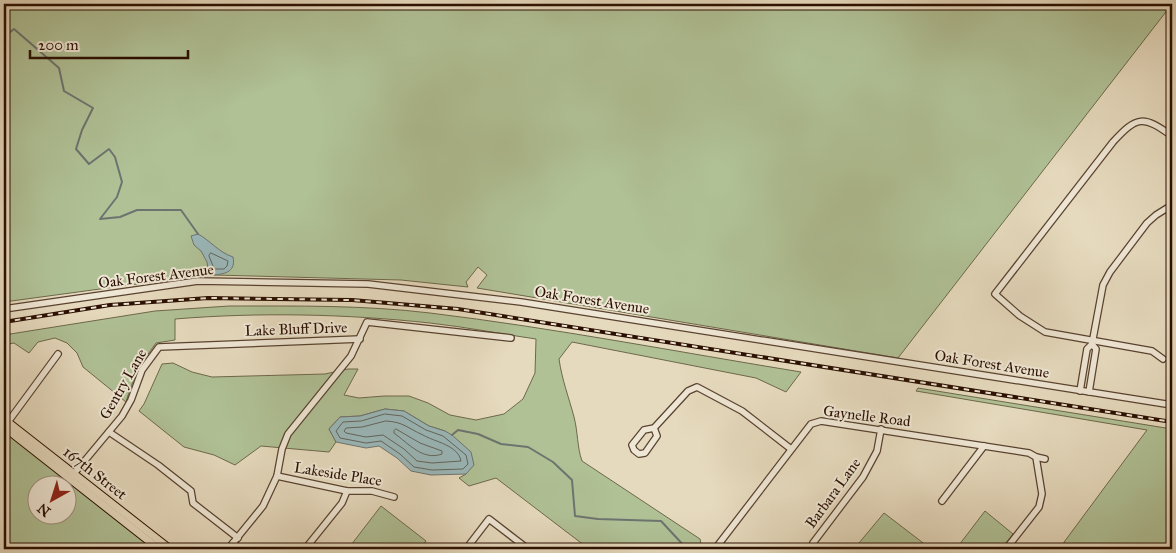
<svg xmlns="http://www.w3.org/2000/svg" width="1176" height="553" font-family="'IM FELL Great Primer',serif">
<rect width="100%" height="100%" fill="#e6dabe"/>
<filter id="stains"><feTurbulence type="fractalNoise" baseFrequency=".004" numOctaves="4"/><feColorMatrix values="0 0 0 0 .2 0 0 0 0 .09 0 0 0 0 .02 0 0 0 .5 -.17"/></filter>
<radialGradient id="worn" r=".72"><stop offset=".6" stop-color="#630" stop-opacity="0"/><stop offset="1" stop-color="#630" stop-opacity=".3"/></radialGradient>
<g fill="#b0c196" stroke="#6d684b" fill-rule="evenodd">
<polygon points="4,4 1172,4 898,358 477,288 487,275 478,267 466,282 468,287 401,280 214,275 196,276 4,302"/>
<path d="M229 306C296 306 364 305 430 313 554 328 678 352 801 372L786 392 756 378 572 342 559 359C562 380 569 398 574 417 578 432 577 447 582 461L700 539 702 549H589L496 478 469 486 459 478 466 474 445 431 429 426 404 411 385 409 360 416 340 417 329 429 336 442 329 452 261 446 235 465 214 455 184 447 139 411 144 404 162 364 173 363 192 372 212 377 325 374 348 369H358L344 395 359 398 384 396H409L428 403 450 415 476 420 504 414 523 399 535 373 536 339C501 334 466 327 430 323 346 314 260 312 175 319V340L156 343C141 363 133 378 126 402L83 367 77 353 67 343 55 338 38 342 29 353 14 343 4 345V335L155 311Z"/>
<polygon points="918,388 1172,429 1172,549 1059,549 1147,430 916,391"/>
<path d="M4 431 155 549H4ZM38 486H68V516H38Z"/>
<polygon points="381,506 426,541 420,549 348,549"/>
<polygon points="985,511 1013,534 1001,549 956,549"/>
<polygon points="884,513 931,549 854,549"/>
</g>
<g fill="#9ab8ba" stroke="#6d7470">
<path d="M198 234C211 241 218 252 233 257 236 271 226 274 214 275L208 269 207 262 201 251 194 245 191 236Z"/>
<polygon points="385,409 404,411 429,426 445,431 452,435 471,452 474,465 466,474 431,475 411,471 397,458 379,446 366,448 336,442 329,429 340,417 360,416"/>
</g>
<g fill="none" stroke-linecap="round" stroke-linejoin="round">
<g stroke="#62645d" stroke-width="1">
<polygon points="211,253 228,261 227,266 224,269 215,269 213,266 209,256"/>
<polygon points="385,414 402,416 426,430 443,436 466,455 468,464 463,469 432,470 414,467 400,454 381,441 366,443 340,438 336,431 343,422 361,421"/>
<path d="M386 421C404 422 407 428 423 435 435 442 458 445 461 461L432 463 417 461 404 449 383 435 366 437 346 433 344 431 346 428 362 427Z"/>
<path d="M396 429 420 443 442 451V454C423 461 409 444 394 433V431Z"/>
</g>
<g stroke="#6d7470" stroke-width="2">
<polyline points="4,37 14,29 59,68 64,91 93,108 82,130 76,149 89,164 109,149 115,157 122,182 117,197 100,219 120,217 137,210 181,210 198,234"/>
<polyline points="452,435 458,430 478,434 501,444 528,447 553,462 572,480 575,516 598,519 661,521 687,549"/>
</g>
<defs>
<g id="minor">
<polyline points="4,309 198,281 368,284 521,302 1172,405"/>
<path d="M1163 359 1152 351 1045 332 1020 316 995 294 1113 142C1137 116 1143 115 1172 136"/>
<polyline points="1080,391 1087,349 1092,344 1103,285 1110,272 1147,223 1156,215 1172,205"/>
<polyline points="1089,392 1096,349 1092,344"/>
<polyline points="8,422 58,354"/>
<polyline points="654,428 657,436 645,453 639,454 634,450 632,445 644,430 654,428 688,391 697,387 742,411 791,449"/>
<polyline points="109,432 158,465 191,491 193,503 238,538"/>
<polyline points="72,476 122,416 131,400 142,370 159,347 360,339"/>
<polyline points="277,476 347,491 372,491 394,497"/>
<polyline points="942,501 984,446"/>
<polyline points="233,543 241,549"/>
<polyline points="813,543 863,477 877,451 881,429"/>
<polyline points="228,549 263,506 277,476 282,449 288,434 351,356 367,322 511,338"/>
<polyline points="305,549 342,503 347,491"/>
<polyline points="466,549 489,519 528,549"/>
<polyline points="715,549 811,424 821,421 1029,453 1036,457 1045,459"/>
<polyline points="1006,549 1039,507 1042,494 1036,457"/>
</g>
<g id="major">
<polyline points="4,419 170,549"/>
<polyline points="4,427 159,549"/>
</g>
</defs>
<use href="#minor" stroke="#594230" stroke-width="8"/>
<use href="#major" stroke="#2a0f00" stroke-width="9"/>
<use href="#minor" stroke="#efe7d5" stroke-width="5.5"/>
<use href="#major" stroke="#e6dabe" stroke-width="7"/>
<defs>
<polyline id="rail" points="4,322 110,305 208,298 352,300 458,309 1172,422"/>
</defs>
<use href="#rail" stroke="#2a0f00" stroke-width="4"/>
<use href="#rail" stroke="#efe7d5" stroke-width="2" stroke-dasharray="5.5" stroke-linecap="butt"/>
</g>
<g text-anchor="middle" dominant-baseline="central" stroke-width="4" stroke-linejoin="round" paint-order="stroke">
<g font-size="15" fill="#2a0f00" stroke="#efe7d5">
<text transform="translate(156 276) rotate(-7)">Oak Forest Avenue</text>
<text transform="translate(592 300) rotate(9)">Oak Forest Avenue</text>
<text transform="translate(296 329) rotate(-2)">Lake Bluff Drive</text>
<text transform="translate(992 364) rotate(9)">Oak Forest Avenue</text>
<text transform="translate(123 384) rotate(-60)">Gentry Lane</text>
<text transform="translate(867 416) rotate(7)">Gaynelle Road</text>
<text transform="translate(95 473) rotate(38)">167th Street</text>
<text transform="translate(338 474) rotate(9)">Lakeside Place</text>
<text transform="translate(833 493) rotate(-54)">Barbara Lane</text>
</g>
</g>
<rect width="1176" height="553" fill="none" stroke="#e6dabe" stroke-width="20"/>
<rect x="5" y="5" width="1166" height="543" fill="none" stroke="#2a0f00" stroke-width="2.5"/>
<rect x="10" y="10" width="1156" height="533" fill="none" stroke="#2a0f00"/>
<g transform="translate(52 500) rotate(219)"><circle r="24" fill="#efe7d5" stroke="#a09180"/>
<path d="M0-4L9 19L0 12L-9 19Z" fill="#8f2418"/>
<text y="-8" font-size="14" font-weight="bold" text-anchor="middle" fill="#2a0f00">N</text>
</g>
<path d="M30 50v8h158v-8" fill="none" stroke="#2a0f00" stroke-width="2.5"/>
<text x="38" y="50" font-size="15" fill="#2a0f00" stroke="#efe7d5" stroke-width="4" paint-order="stroke">200 m</text>
<rect width="100%" height="100%" filter="url(#stains)"/>
<rect width="100%" height="100%" fill="url(#worn)"/>
</svg>
